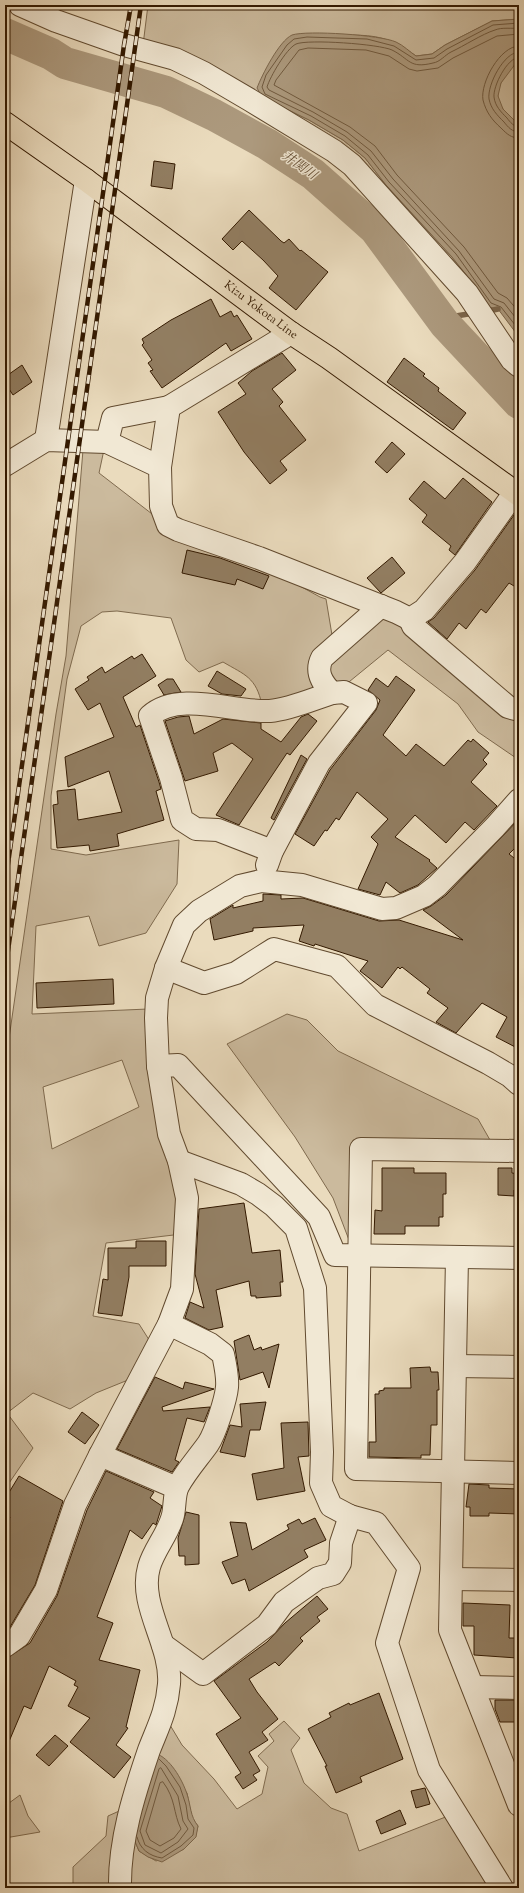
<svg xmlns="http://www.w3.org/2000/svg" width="524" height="1893" font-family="'Sorts Mill Goudy','Noto Serif JP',serif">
<rect width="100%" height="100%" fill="#eadbbd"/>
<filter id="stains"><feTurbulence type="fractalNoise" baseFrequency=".005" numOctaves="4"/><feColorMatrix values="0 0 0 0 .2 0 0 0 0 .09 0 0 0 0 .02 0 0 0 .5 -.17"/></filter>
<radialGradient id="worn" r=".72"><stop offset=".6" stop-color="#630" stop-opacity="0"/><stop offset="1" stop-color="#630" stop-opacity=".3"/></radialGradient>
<g fill="#cbba9d" stroke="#7f6a4e" fill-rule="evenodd">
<path d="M148 5H519V19L492 21 445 45 432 54 416 56C391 38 378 35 347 35L273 103 309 120 343 140 365 158 386 185 452 257 479 291 371 180 143 45Z"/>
<path d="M519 59V125C514 120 507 115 503 109 489 92 507 71 519 59Z"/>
<path d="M105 445 99 473 156 517 267 568 320 597 326 599 332 635 316 689 262 705C256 677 245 675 223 662L199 672 186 660 171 618 117 611 102 612 81 626 67 679 51 796V849L86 855 179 840 177 884 146 933 99 946 89 916 36 926 32 1014 148 1009 182 1198V1234L106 1243 93 1316 139 1324 153 1346 128 1380 96 1393 70 1409 33 1393 7 1413 33 1448 5 1489V1066L56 714 66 656 83 450ZM122 1060 139 1107 52 1149 43 1087Z"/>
<polygon points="384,613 519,716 519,760 478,732 458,704 388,650 344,686 329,678 324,665"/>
<polygon points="287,1014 307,1020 338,1051 478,1119 490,1140 353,1140 351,1238 349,1240 333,1198 295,1137 227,1044"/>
<polygon points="167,1720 182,1745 214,1779 237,1809 262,1794 268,1767 258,1756 274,1741 269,1734 284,1721 300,1738 291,1750 304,1783 331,1808 347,1814 359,1851 448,1816 494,1888 125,1888 131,1832 139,1851 156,1861 184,1849 195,1838 198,1826 192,1818 187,1793 155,1753"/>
<polygon points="20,1795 28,1816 40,1832 5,1838 5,1806"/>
<polygon points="126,1808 114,1888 73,1888 73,1867 106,1836 108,1816"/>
</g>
<g fill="#ac997d" stroke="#7c664b">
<path d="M519 19V59L501 83 498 96 503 109 519 125V337L498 309 488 307 479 291 452 257 386 185 365 158 343 140 309 120 262 97 257 88C262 75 279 41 292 35 307 30 381 35 396 42 403 45 410 52 416 56L432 54 445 45 492 21Z"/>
<path d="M155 1753C170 1758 182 1779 187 1794 191 1806 190 1816 198 1826L196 1837 184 1849 162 1862 148 1857 139 1851 131 1832Z"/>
</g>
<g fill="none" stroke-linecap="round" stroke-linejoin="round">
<g stroke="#70593e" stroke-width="1">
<polyline points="519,23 493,25 447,49 434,58 416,60 394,46 367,39 307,37 294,39 287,45 266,75 262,87 265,94 311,116 345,136 368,155 389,182 456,254 491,303 501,307 519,330"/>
<path d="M519 28C512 29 502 27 495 30 482 34 464 46 451 52 445 55 440 62 433 63 409 69 410 59 392 50 379 44 308 39 296 44 286 49 270 77 267 87L269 90 313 112 347 132 371 151 393 179 459 251 494 299 504 303 519 322"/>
<polyline points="519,34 497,36 453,58 438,68 417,71 409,69 389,56 366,50 308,48 299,50 276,80 274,85 350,127 375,146 397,175 464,247 498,293 507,298 519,312"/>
<path d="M519 46C500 46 480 83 483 100 486 112 492 120 501 128 507 134 511 138 519 138"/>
<path d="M519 52C504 52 487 85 489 99 491 109 497 115 504 122 508 127 512 132 519 132"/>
<path d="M519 57C507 58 493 86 494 97 495 106 501 112 507 118 510 122 514 127 519 127"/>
<polygon points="161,1768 178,1796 183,1821 188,1829 178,1842 161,1853 145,1845 140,1831 159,1769"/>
<path d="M163 1782C176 1799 173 1813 181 1829L174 1838 160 1846 150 1840 146 1831 160 1783Z"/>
<path d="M137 1837C140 1849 149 1856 162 1858L181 1846 193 1835 194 1828 188 1819 186 1805 180 1787 166 1766 159 1759"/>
</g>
<g stroke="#7c664b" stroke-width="5.5">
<polyline points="484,312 498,309"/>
<polyline points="445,324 456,316 474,313"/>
</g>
<polyline stroke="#ac997d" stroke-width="32" points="5,34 51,54 65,63 166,92 214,115 267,144 313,174 375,229 445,324 519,403"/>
</g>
<g fill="#927e62" stroke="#331900">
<polygon points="154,161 175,164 172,189 151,186"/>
<polygon points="249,210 281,241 284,243 289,239 300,251 301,250 328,272 296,310 269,288 278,276 263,260 242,241 233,250 222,239"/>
<polygon points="211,299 220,317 231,311 234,317 237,315 252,339 231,351 226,343 162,388 150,371 153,370 148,363 152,360 142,345 144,343 142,339 171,320"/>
<polygon points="282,353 296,370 272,389 283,402 279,406 306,440 280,461 287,470 270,484 244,452 218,412 246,394 238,383 252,371"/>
<polygon points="404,358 425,374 423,376 439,388 438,391 466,413 453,430 387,382"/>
<polygon points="22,365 32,382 13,395 5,383 5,377"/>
<polygon points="392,442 405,454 387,473 375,462"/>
<polygon points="463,478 492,502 455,555 449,550 451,546 422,522 427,515 409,499 424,481 445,499"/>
<polygon points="514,515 519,519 519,589 509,583 486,613 481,609 466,629 459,623 447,639 428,622 434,618 475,570"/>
<polygon points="187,550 220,558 269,576 263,589 237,579 235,585 182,573"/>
<polygon points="392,557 405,573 381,593 367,578"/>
<polygon points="142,654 156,676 123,697 136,727 140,725 159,782 161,789 156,791 164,820 117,834 119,846 90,851 89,845 57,848 53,805 58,804 57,791 75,789 78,820 122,812 109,771 68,787 65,757 114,737 100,703 88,710 75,689 89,680 87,677 102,667 105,673 132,656 134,659"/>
<polygon points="217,671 246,689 241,696 222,694 208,686"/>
<polygon points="396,676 415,690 383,735 406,756 416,744 444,766 468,740 471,742 473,739 489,753 483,760 487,764 471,782 497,806 474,830 465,822 446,843 415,815 395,837 430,860 429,861 437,868 418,885 400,893 386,882 380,895 358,889 378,844 371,837 388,819 357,792 339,820 336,818 327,831 325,830 314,846 295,834 330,770 376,710 380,700 368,690 376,678 388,687"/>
<polygon points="167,679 173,679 181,692 164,695 158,685"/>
<polygon points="308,714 317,721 290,755 287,753 239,825 216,815 253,759 232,743 213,753 218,771 185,781 165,721 178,717 189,716 194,734 223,719 261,723 261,729 281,742 301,717"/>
<polygon points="301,755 307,759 274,820 271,818"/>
<polygon points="519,819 519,844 509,854 519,862 519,1049 496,1037 507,1017 482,1003 456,1033 436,1022 448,1008 427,993 430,989 402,967 400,969 398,967 382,988 360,971 368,961 315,944 314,946 299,941 304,925 253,928 253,931 214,940 210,919 233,905 233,908 263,901 263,894 281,895 281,899 303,898 379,921 399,920 463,940 423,910 431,906 446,895"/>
<polygon points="113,979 114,1004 37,1008 36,983"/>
<polygon points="382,1168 414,1168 414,1173 446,1173 446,1194 443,1194 443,1217 439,1217 439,1226 405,1226 405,1234 374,1234 375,1210 382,1211"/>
<polygon points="498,1168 512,1168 512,1173 519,1174 519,1190 514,1190 514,1196 498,1195"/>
<polygon points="244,1203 252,1253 280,1250 283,1282 280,1282 281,1296 256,1298 256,1296 251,1296 249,1281 216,1290 223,1327 209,1330 185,1318 190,1302 204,1308 195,1274 199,1209"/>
<polygon points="136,1241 166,1241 166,1266 129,1266 129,1277 122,1316 98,1313 103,1279 108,1280 108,1248 136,1248"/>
<polygon points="249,1335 254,1350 261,1347 262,1350 279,1344 269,1388 263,1372 240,1380 234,1341"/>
<polygon points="430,1367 431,1372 438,1372 439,1390 437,1390 437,1425 431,1425 430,1455 421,1455 421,1458 369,1457 369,1442 376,1442 375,1394 379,1394 379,1391 384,1390 384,1388 411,1388 410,1368"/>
<polygon points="155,1377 183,1389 185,1382 214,1389 162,1407 163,1411 210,1407 204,1422 187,1418 175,1460 179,1462 172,1472 117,1449"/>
<polygon points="266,1402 260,1430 250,1430 245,1457 220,1452 230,1425 242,1427 240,1404"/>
<polygon points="82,1412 99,1425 85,1444 68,1432"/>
<polygon points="308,1422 309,1456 298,1457 305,1491 257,1500 252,1474 284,1468 281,1423"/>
<polygon points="106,1471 154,1492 150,1498 162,1506 156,1525 153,1523 142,1539 130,1530 97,1617 113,1623 99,1660 140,1670 126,1727 128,1728 116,1745 131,1757 114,1778 70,1742 90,1718 68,1706 78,1687 74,1685 76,1681 49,1666 31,1709 24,1706 5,1751 5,1663 7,1658 30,1643 57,1596 87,1510"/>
<polygon points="19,1476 63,1501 35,1585 10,1627 6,1630 5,1529 10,1517 5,1513 5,1499"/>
<polygon points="469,1484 489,1485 489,1488 519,1489 519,1514 489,1513 489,1516 470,1516 470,1507 466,1507"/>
<polygon points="186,1512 199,1515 199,1564 185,1565 185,1556 179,1556 178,1538"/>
<polygon points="315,1518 326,1540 304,1550 308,1557 249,1591 245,1579 232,1584 222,1562 238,1556 230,1522 246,1523 252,1550 289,1529 287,1525 299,1519 302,1524"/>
<polygon points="317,1596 328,1609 317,1617 320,1621 300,1638 303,1641 279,1666 275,1662 249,1679 257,1692 278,1719 262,1732 268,1740 249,1752 260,1771 253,1775 257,1780 243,1789 235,1777 241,1773 216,1734 241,1718 214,1681 267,1642 285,1623"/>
<polygon points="463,1603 510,1605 509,1638 517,1638 517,1658 474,1655 474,1626 463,1626"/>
<polygon points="379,1693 403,1759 360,1777 362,1782 336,1793 325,1766 327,1766 308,1729 331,1717 329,1713 349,1703 350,1705"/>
<polygon points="495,1700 519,1700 519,1722 500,1722 495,1709"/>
<polygon points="55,1735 68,1746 49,1766 36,1755"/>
<polygon points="425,1788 430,1804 416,1808 411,1791"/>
<polygon points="400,1810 406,1824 381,1834 376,1821"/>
</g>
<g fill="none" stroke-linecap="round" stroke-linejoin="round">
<defs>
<g id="minor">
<polyline points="20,5 56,21 124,45 175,59 204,73 250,100 334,151 352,165 467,293 512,360 519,366"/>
<polyline points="46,440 86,180"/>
<polyline points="107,442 113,418 169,407"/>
<polyline points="5,465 46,440 107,442 160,467 161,506 168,525 178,530 259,558 396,612 410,619 424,610 465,562 515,492"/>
<polyline points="160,467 169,407 291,333"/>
<polyline points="410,619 413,626 508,707 519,710"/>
<path d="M272 851 218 830 196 829 182 820 171 778 150 716C179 690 235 713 270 711 291 709 313 699 332 693"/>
<path d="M267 865 272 851 319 763 366 703 344 692 332 693C322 683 315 672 322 658L381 606"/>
<polyline points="166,968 204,983 236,973 274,949 337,966 375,1005 488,1063 510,1076 519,1084"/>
<polyline points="158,1066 178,1065 319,1217 335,1255 519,1258"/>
<polyline points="519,1151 361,1149 356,1469 519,1473"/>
<polyline points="179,1161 241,1184 258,1194 274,1206 296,1228 315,1288 322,1452 321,1483 331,1506 350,1516 376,1523 409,1568 387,1643 429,1770 502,1888"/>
<polyline points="457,1257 450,1630 519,1805"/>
<polyline points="455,1366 519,1367"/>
<polyline points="100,1455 177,1488"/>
<polyline points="451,1579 519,1580"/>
<polyline points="163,1645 203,1674 267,1625 284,1602 318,1578 333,1574 340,1563 341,1543 350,1516"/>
<polyline points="5,1646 19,1636 46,1590 75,1505 100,1455 169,1324 182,1289 187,1198 179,1161 169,1134 158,1066 156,1018 157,998 166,968 184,925 199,911 240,886 261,881 302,885 382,909 396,908 424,896 437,886 495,827 519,800"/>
<polyline points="473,1687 519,1688"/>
<path d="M120 1888C119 1841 134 1794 149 1750 158 1727 167 1710 169 1684 172 1645 138 1605 149 1567 154 1549 169 1533 173 1515 175 1506 174 1494 178 1486 187 1470 198 1458 208 1444 215 1434 226 1399 227 1387 228 1376 225 1364 223 1354L210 1344 169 1324"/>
</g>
<g id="major">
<path id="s1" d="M5 123 86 180 291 333 329 358 519 495"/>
</g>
</defs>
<use href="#minor" stroke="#614a2f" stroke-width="24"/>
<use href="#major" stroke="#331900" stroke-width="24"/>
<use href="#minor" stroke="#f1e8d4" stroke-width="22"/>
<use href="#major" stroke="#eadbbd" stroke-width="22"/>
<defs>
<g id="rail">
<polyline points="5,885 124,45 131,5"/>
<polyline points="5,972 141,5"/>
</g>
</defs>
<use href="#rail" stroke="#331900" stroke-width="4.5"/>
<use href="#rail" stroke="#f1e8d4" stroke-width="3" stroke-dasharray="9" stroke-linecap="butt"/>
</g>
<g text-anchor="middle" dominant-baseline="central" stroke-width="3" stroke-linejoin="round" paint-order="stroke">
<g font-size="12" fill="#331900" stroke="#f1e8d4">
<text stroke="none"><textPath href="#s1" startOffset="317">Kizu Yokota Line</textPath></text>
</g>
<g font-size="13" font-style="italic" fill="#634c32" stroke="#f1e8d4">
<text transform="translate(299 166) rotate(35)">井関川</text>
</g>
</g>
<rect width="524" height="1893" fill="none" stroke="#eadbbd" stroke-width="20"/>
<rect x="6" y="6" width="512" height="1881" fill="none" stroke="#331900" stroke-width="2"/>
<rect x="10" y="10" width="504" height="1873" fill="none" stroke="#331900"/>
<rect width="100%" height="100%" filter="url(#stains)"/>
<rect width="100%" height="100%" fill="url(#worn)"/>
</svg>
